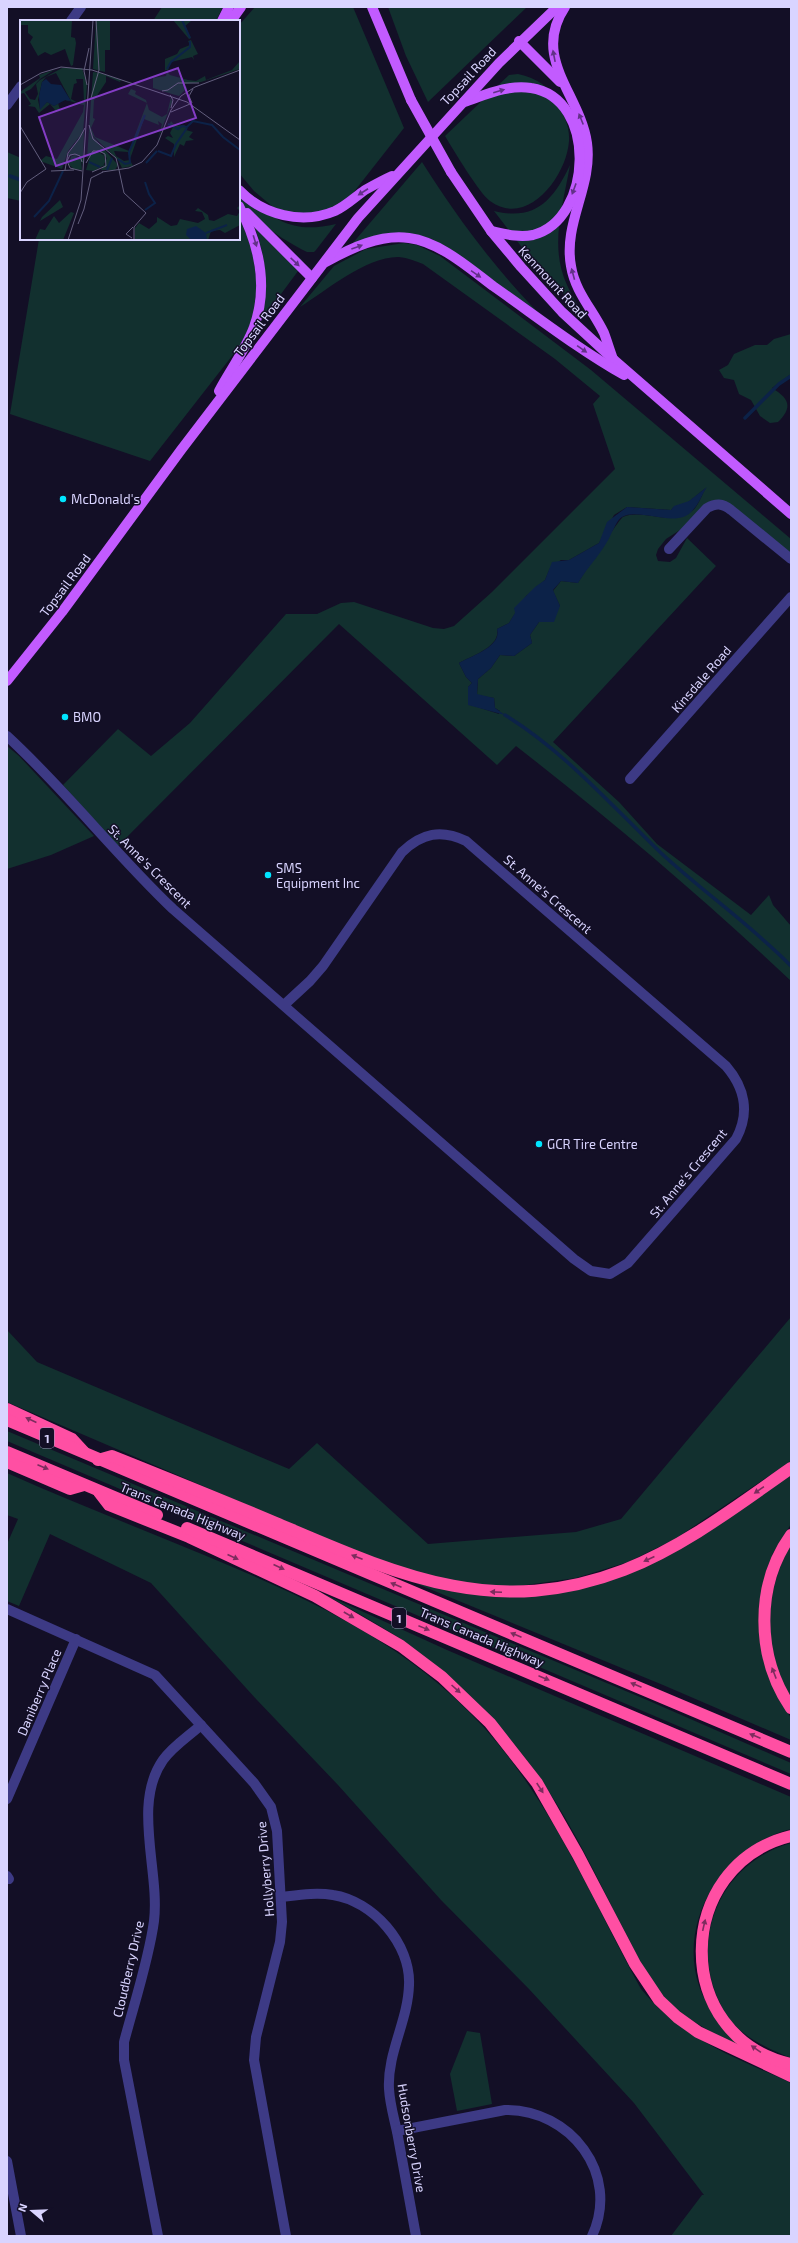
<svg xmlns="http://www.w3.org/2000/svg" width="798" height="2243" font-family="'Exo 2',sans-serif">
<rect width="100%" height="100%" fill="#130f26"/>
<g fill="#12302f" fill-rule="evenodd">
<polygon points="162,7 223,7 216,21 153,21"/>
<polygon points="255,7 353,7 404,128 335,216 306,218 273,207 254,191 239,173 239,25"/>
<polygon points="388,7 527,7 428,102 406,56"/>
<path d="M518 74C537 78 550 87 558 103 564 116 570 127 569 141 567 175 528 229 490 201 479 193 453 149 445 136L509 75Z"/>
<polygon points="7,152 21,158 21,201 7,198"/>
<path d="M422 162C461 223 500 276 552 326L432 239 408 233H394L352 244Z"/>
<path d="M570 165C563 206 549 246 567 285 572 296 578 305 583 315L524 250 494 211C535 221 553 201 570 165Z"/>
<path d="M239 188C272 218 289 235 336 224L316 250 314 252H307C288 243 250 219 240 200 238 197 239 192 239 188Z"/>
<path d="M239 218C260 258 264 308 239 347L150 461 10 414 39 239H239Z"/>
<path d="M253 224 301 259 304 263 261 321C268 287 267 256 253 224Z"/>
<path d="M404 243 417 245 440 256 591 370 791 539V554L725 501 666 539 658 549 656 555 658 561 670 562 676 558 687 538 716 566 553 742 619 802 657 844 751 915 769 895 773 905 791 926V981C703 898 611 820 516 746L497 765 339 624 118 846 63 785 118 729 151 756 190 723 286 614H317L341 603 354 602 433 628 444 629 454 626 492 592 615 469 593 404 600 396 555 359 423 264C415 261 408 258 399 257 367 256 327 290 300 307L334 266 366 249ZM706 488C702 494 698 507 692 511 670 527 643 508 623 517 619 519 583 575 578 583L561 581 553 591 560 606 539 622 530 635 532 643 514 656 500 655 491 668 478 679 477 695 494 698 495 708 500 711 499 714 468 704V687L472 683 466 677 459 663C471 656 501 647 497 629L509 623 526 596 545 580 550 568 561 560H569L599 543 614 515 627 507 671 510C676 504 682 505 688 502 694 498 700 492 706 488Z"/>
<path d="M791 334V374L772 388C788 398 794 406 778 422L770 423 760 416 751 400 739 394 734 380 724 378 719 370 728 365 734 354 755 345H767L774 339Z"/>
<polygon points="7,746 19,756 94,836 51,855 7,869"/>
<polygon points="791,1317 791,1461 675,1539 628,1562 576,1578 511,1587 440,1580 359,1553 7,1402 7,1330 37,1362 289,1469 317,1443 428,1544 576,1532 621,1519"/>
<polygon points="7,1431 647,1700 791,1763 791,1774 7,1441"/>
<path d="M7 1473C72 1502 139 1528 204 1555 322 1604 431 1654 510 1759 563 1829 599 1912 641 1989 682 2039 734 2057 791 2083V2236H671L702 2195H704L634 2103 529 1989 441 1900 338 1785 257 1700 151 1583 50 1534 19 1606 7 1601V1544L18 1519 7 1515Z"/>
<polygon points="791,1474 791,1524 773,1553 766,1571 760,1603 782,1704 791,1718 791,1740 663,1685 415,1583 463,1593 504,1597 526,1597 603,1582"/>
<path d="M791 1544V1698C762 1650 764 1591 791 1544Z"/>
<path d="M324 1594 447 1650 791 1797V1829C725 1845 677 1919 699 1986 708 2011 722 2028 740 2046 715 2034 690 2022 670 2003 649 1983 637 1954 623 1928 598 1880 575 1830 544 1784 505 1727 456 1677 398 1637 374 1622 349 1608 324 1594Z"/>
<path d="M791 1843V2058C767 2048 741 2037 726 2014 685 1948 716 1864 791 1843Z"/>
<polygon points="467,2031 480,2033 492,2104 457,2111 450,2074"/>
</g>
<path fill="#0c2248" d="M707 487C702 494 699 504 693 510 678 530 640 507 622 517 617 520 615 527 612 532 604 551 589 565 578 583L561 581 553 590 560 606 554 622H539L530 635 532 643 514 656 500 655 491 668 478 679 477 694 494 698 495 708 505 715 468 705V687L472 683 466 677 459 663C471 656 502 647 497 629L509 623 515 613 514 608 535 587 545 580 552 562 569 560 599 543 607 522 627 507 671 510 674 506 689 501Z"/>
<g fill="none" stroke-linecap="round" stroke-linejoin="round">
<g stroke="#0c2248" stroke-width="3.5">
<polyline points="10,176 21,180"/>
<polyline points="745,418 779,384 791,376"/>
<path d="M505 715C565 752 610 804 661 853 703 892 751 925 791 966"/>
</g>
<g stroke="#3d3a85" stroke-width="10">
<polyline points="71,21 81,7"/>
<polyline points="7,105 21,86"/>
<path d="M669 549 707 508C716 503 722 503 731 510L791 559"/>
<path d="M7 736C66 790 115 854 173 909L574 1259 591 1271 610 1274 628 1263 736 1139C750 1113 745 1088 726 1066L466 841C441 829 422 833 402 852L323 966 310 981 284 1005"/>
<polyline points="630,779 791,597"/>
<polyline points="7,1609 155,1675 254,1783 271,1807 277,1831 282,1922 280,1942 256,2037 254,2060 286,2236"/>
<polyline points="7,1799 76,1639"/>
<polyline points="7,1876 9,1879"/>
<path d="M281 1897C298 1895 316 1892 333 1895 373 1901 411 1944 409 1985 408 2021 387 2053 389 2089 390 2106 395 2121 398 2137 404 2170 410 2203 416 2236"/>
<path d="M397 2131 505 2110C570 2109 621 2174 592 2236"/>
<polyline points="7,2161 21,2236"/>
<path d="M158 2236 124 2060V2042C134 2004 149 1959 154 1921 160 1871 132 1804 163 1760 173 1746 189 1736 201 1725"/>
</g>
<g stroke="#c25bff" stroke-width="10">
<polyline points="372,7 411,100"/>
<path d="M565 7C531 58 580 94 587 143 593 186 563 223 571 266 575 292 593 310 604 333 607 341 610 351 613 359"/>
<polyline points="222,21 229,7"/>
<polyline points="231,21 241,7"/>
<polyline points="519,41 560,82"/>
<path d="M464 102C485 95 509 84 531 88 598 98 593 220 533 235 519 238 505 234 491 231"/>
<polyline points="451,172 491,231 521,267 562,312 613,359 791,514"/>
<path d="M239 190C263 215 302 225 335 211 346 206 355 197 365 190 374 185 383 180 392 176"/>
<polyline points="247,213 312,278"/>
<path d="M326 262C351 248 380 234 409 238 440 242 469 268 493 286 536 316 578 349 624 375"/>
<path d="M219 391C230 370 246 349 254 327 269 285 259 244 239 206"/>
<polyline points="7,681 62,612 181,450 358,218 499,63 557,7"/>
</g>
<g stroke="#ff4fa3" stroke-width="12">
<polyline points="7,1409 72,1439 84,1452"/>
<polyline points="7,1420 791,1752"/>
<polyline points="7,1452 157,1515"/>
<path d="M98 1460 112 1456C167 1478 222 1500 276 1523 396 1574 494 1620 624 1570 685 1546 738 1505 791 1468"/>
<polyline points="7,1462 70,1489 84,1485"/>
<polyline points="99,1492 109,1505 189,1537 315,1596 401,1646 442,1677 490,1723 537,1783 578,1855 635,1964 659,2000 677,2017 698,2032 791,2076"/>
<polyline points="187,1528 791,1784"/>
<path d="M791 1535C755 1585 756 1657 791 1708"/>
<path d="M791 1836C673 1865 671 2037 791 2064"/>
</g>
<polyline stroke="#c25bff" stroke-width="10" points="411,100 451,172"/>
</g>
<defs><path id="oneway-solid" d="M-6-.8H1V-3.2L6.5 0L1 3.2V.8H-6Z"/></defs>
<g fill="#623188">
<use href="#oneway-solid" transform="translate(554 56) rotate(-101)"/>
<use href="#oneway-solid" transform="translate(499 91) rotate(-16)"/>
<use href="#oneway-solid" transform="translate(581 119) rotate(-112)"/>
<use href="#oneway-solid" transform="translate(574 189) rotate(110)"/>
<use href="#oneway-solid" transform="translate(363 192) rotate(147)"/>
<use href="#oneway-solid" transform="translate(255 241) rotate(73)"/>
<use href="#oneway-solid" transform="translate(357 247) rotate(-20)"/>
<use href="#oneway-solid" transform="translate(295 262) rotate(43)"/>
<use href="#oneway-solid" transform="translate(476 274) rotate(34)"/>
<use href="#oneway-solid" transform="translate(573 274) rotate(-105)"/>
<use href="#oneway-solid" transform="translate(582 349) rotate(35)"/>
</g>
<g fill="#7d2c5e">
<use href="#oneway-solid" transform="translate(31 1420) rotate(-155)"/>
<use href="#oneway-solid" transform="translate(43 1467) rotate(23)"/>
<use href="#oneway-solid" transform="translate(759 1490) rotate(145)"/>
<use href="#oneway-solid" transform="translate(233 1557) rotate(24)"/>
<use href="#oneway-solid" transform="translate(357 1557) rotate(-159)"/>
<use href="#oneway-solid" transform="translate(649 1559) rotate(155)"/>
<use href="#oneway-solid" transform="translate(279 1567) rotate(24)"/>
<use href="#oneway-solid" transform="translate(396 1585) rotate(-157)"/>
<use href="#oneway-solid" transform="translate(496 1592) rotate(-178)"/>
<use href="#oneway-solid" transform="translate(349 1615) rotate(30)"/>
<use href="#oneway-solid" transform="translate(424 1628) rotate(22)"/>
<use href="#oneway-solid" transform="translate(516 1635) rotate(-157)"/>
<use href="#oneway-solid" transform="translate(774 1673) rotate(-111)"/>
<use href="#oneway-solid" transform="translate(544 1678) rotate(23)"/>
<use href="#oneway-solid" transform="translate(636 1685) rotate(-157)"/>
<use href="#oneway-solid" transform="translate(456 1689) rotate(42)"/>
<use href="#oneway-solid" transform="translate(755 1736) rotate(-157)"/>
<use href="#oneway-solid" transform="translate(540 1788) rotate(57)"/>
<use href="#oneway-solid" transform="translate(704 1925) rotate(-77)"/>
<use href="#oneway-solid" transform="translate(756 2049) rotate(-145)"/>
</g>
<g fill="#00e5ff" stroke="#130f26" stroke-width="1.5">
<circle cx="63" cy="499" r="4"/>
<circle cx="65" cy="717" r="4"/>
<circle cx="268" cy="875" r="4"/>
<circle cx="539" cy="1144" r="4"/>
</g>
<g text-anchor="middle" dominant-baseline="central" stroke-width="3" stroke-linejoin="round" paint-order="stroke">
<g fill="#130f26" stroke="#9e99be" stroke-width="1">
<rect x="40" y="1428" width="14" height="20" rx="3"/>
<rect x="392" y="1608" width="14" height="20" rx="3"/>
</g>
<g font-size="12" font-weight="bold" fill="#d9d4ff">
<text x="47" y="1438">1</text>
<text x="399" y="1618">1</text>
</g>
<g font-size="13" fill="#d9d4ff" stroke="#130f26">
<text transform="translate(468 76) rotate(-47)">Topsail Road</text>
<text transform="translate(553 282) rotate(47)">Kenmount Road</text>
<text transform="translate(259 325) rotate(-53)">Topsail Road</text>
<text transform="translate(65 585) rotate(-53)">Topsail Road</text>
<text transform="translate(701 679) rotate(-49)">Kinsdale Road</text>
<text transform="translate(150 866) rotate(45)">St. Anne's Crescent</text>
<text transform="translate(548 894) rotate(41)">St. Anne's Crescent</text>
<text transform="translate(688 1173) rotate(-50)">St. Anne's Crescent</text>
<text transform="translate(183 1511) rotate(22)">Trans Canada Highway</text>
<text transform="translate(482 1637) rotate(23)">Trans Canada Highway</text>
<text transform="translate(39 1692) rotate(-67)">Daniberry Place</text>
<text transform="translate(265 1869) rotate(-95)">Hollyberry Drive</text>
<text transform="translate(128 1969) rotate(-77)">Cloudberry Drive</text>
<text transform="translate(412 2138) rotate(80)">Hudsonberry Drive</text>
</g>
<g font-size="13" fill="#d9d4ff" stroke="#130f26" text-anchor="start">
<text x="71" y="499">McDonald's</text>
<text x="73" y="717">BMO</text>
<text x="276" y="868">SMS<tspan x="276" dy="15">Equipment Inc</tspan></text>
<text x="547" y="1144">GCR Tire Centre</text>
</g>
</g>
<g transform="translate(20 20)">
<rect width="220" height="220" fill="#130f26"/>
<path d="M1 0H52L51 17 55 18 56 23 53 45 51 46 45 29 31 35 25 32 18 36 10 22 13 17 8 13V5H1ZM76 0H90V30H85V52L73 49ZM153 0 171 1 165 6 171 18 169 19ZM171 20 178 34 173 36 174 40 172 37 151 42 148 50H145V39L157 34 160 29 170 25 168 21ZM220 41V49L181 62 156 65 163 64 167 68 159 76 152 74V68V74L133 68V58L146 56 147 52 150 55 168 60 176 61 185 56 186 60 212 50ZM42 48H62L67 65 63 112 48 131 42 149 20 141 26 136 37 139 63 92 64 85 59 84V82H64L63 59H56L57 63 54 64 51 79 58 83 45 80 38 83 40 90 36 91 30 84 19 93 15 87 8 86 11 84 4 73 0 74V72L20 58 19 55 34 50 20 59 11 69 5 72 10 79 15 80 18 74 16 64 20 60ZM36 53 51 81 45 79 34 86 27 82 20 89 18 80 22 62 26 57ZM73 52 80 53 101 60 100 62 86 56V62L74 80 73 98 75 99 71 108 75 117 109 131 127 83 108 74 111 69 116 71 115 74 126 80 129 90 142 97 147 94 151 77 152 82 138 119 142 104 138 101 139 105 124 99 110 139 108 132 94 131 96 136 104 141 110 140 113 146 102 148 98 140 69 112 98 145 95 150H81L87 138 76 130 67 138ZM151 101 155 106 164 105 167 108 166 110 173 112 169 117 174 120 166 121 164 126 160 124 154 137V124L145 118 148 116 153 118 150 113 153 107 149 106ZM64 110 63 145 60 136H47ZM71 133H83L86 144 74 151 66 150ZM52 135 61 138 62 150 54 149 48 144ZM40 180 43 187 20 201 22 197ZM220 185V205L205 213 200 210 191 211 188 220H115V208L119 203 129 209 137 202V197L151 206 157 205 160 199 178 203 185 199 182 192 175 191 178 188 188 195 189 200 194 201 208 194 217 196 220 191 217 188ZM51 192 54 193 43 220H15L20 209 25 210 34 196 39 203Z" fill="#12302f" fill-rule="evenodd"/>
<path d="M26 59 31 64 41 65 51 81 45 80 34 86 27 82 20 90 19 76 22 62ZM176 206 186 213 187 220 170 219 166 215 167 209Z" fill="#0c2248"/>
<path fill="none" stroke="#0c2248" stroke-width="2" d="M162 0 170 18M147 49 151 42 170 27V21M148 104 158 109 162 106 167 107 173 101 192 105 203 117 220 130M138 131 151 136 156 124 167 108M98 139 105 144 110 143 109 132 125 95M69 142 80 147M126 143 137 131M87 150 92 138M125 190 135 183 129 174 125 162M14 197 29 181 43 151M186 213 207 205"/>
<path fill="none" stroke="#625e7d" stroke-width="1" d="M0 65 21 53 41 47 72 50 167 82 220 120M67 65 64 51 69 28M142 71 148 70 158 63H179M150 75 153 80 151 88M71 78 79 50 76 0M172 83 169 76 173 69M151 92 170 84M69 105 73 119 96 138 99 150M0 106 26 149M66 143 73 131H79L85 134 86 146 72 152M45 150 48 133 59 119 65 108M99 150 104 173 126 193 114 207V220M31 151 54 150M62 151 50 148 47 141 50 135 55 134 60 136 62 142M82 152 109 148 122 142 137 125 151 90 161 76 175 67 220 50M0 173 7 162 26 149M58 204 64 189 71 158 83 152M112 218 106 214 113 207M48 220 61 180 73 0"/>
<path fill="#843dc5" fill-opacity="0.15" stroke="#843dc5" stroke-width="2" d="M158 48 176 98 36 146 19 97Z"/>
<rect width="220" height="220" fill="none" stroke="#d9d4ff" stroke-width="2"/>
</g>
<rect width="798" height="2243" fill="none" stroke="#d9d4ff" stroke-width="16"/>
<g transform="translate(32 2211) rotate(289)" stroke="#130f26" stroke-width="3" paint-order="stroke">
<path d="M0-3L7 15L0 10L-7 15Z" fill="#d9d4ff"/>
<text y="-6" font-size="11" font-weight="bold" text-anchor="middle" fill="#d9d4ff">N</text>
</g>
</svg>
